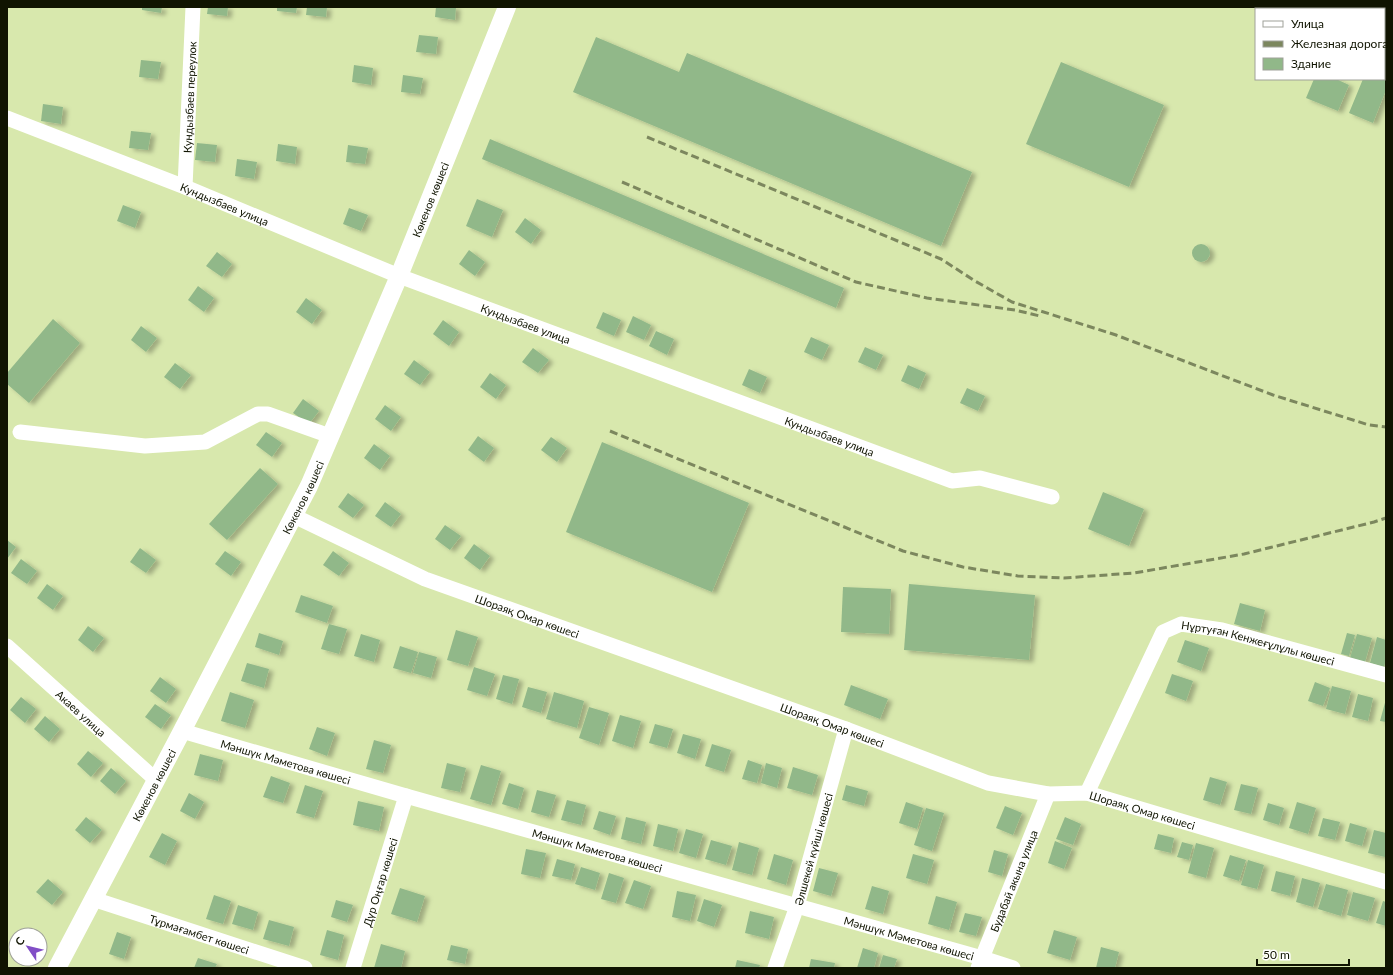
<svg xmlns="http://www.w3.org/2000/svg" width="1393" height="975" font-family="Lato,sans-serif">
<defs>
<filter id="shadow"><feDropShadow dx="4.5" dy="2.5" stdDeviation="2" flood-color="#0004"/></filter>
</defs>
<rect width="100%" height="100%" fill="#d8e8ad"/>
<g fill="#91b889" filter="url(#shadow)">
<polygon points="142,7 162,7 161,13 142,10"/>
<polygon points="208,7 228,7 227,16 207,14"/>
<polygon points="277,7 297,7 296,13 277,11"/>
<polygon points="307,7 327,7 326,17 306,15"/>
<polygon points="436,7 456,7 455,20 435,17"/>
<polygon points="1384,31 1386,31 1386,90 1373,123 1349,113 1363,79 1384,79"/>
<polygon points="419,35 438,37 436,54 416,52"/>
<polygon points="596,37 679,72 687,53 972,172 941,246 573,92"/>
<polygon points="141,60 161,62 158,79 139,77"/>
<polygon points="1061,62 1164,105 1129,187 1026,144"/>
<polygon points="354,65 373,68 371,85 352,82"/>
<polygon points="403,75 423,78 420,94 401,92"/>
<polygon points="1314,79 1336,79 1349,85 1338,111 1306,98"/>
<polygon points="43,104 63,107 61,124 41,121"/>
<polygon points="131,131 151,133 148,150 129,148"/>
<polygon points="490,139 844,288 836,308 482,159"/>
<polygon points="197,143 217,145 215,162 195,160"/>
<polygon points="278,144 297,147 295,164 276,161"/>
<polygon points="348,145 368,148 365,164 346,162"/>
<polygon points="237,159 257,162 254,179 235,176"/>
<polygon points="477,199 503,210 492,237 466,226"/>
<polygon points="123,205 141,212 135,228 117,221"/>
<polygon points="349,208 368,215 361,231 343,224"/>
<polygon points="525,218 541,230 531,244 515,232"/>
<circle cx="1201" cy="253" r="9"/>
<polygon points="469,250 485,262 475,276 459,264"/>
<polygon points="217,252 232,264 222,277 206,266"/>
<polygon points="198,286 214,298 204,312 188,300"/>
<polygon points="306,298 322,310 312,324 296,312"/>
<polygon points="603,312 621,320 614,336 596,328"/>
<polygon points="633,316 651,325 644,340 626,332"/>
<polygon points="53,319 80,343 29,403 7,384 7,373"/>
<polygon points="443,320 459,332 449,346 433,334"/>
<polygon points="141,326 157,338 146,352 131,340"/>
<polygon points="656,331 674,339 667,355 649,346"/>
<polygon points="811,337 829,345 822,360 804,352"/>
<polygon points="865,347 883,355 876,370 858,362"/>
<polygon points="533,348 549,360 538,373 522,362"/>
<polygon points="414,360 430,372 420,385 404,374"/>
<polygon points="175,363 191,375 180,389 164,377"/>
<polygon points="908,365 926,373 919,389 901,381"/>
<polygon points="749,369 767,377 760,393 742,385"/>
<polygon points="490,373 506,385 496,399 480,387"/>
<polygon points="967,388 985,396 978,411 960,403"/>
<polygon points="303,399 319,411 309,424 293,413"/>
<polygon points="385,405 401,417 391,431 375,419"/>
<polygon points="266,432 282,443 272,457 256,445"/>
<polygon points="478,436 494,448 484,462 468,450"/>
<polygon points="551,437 567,448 557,462 541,450"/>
<polygon points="602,442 749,503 712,592 566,532"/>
<polygon points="374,444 390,456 380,470 364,458"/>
<polygon points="260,468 278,484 227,540 209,524"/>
<polygon points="1103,492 1144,509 1129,546 1088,529"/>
<polygon points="348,493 364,505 353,518 338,507"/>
<polygon points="385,502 401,514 391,527 375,516"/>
<polygon points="445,525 461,536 450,550 435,539"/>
<polygon points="7,540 16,547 7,559"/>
<polygon points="474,544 490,556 480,570 464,558"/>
<polygon points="140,548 156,560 146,573 130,562"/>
<polygon points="225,551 241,562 231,576 215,564"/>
<polygon points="333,551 349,563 339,576 323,565"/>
<polygon points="21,559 37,571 27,584 11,573"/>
<polygon points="47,584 63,596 53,610 37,598"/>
<polygon points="909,584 1035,595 1029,660 904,650"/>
<polygon points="843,587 891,589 889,634 841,632"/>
<polygon points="301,595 333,606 327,623 295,612"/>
<polygon points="1240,603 1265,610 1260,631 1234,624"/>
<polygon points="329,624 347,629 339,654 321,649"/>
<polygon points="88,626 104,638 93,652 78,640"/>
<polygon points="456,630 478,637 468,666 447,660"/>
<polygon points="259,633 283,641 279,655 255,647"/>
<polygon points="1347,633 1355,635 1349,656 1341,654"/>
<polygon points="361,634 380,640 374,662 354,656"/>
<polygon points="1357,634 1372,638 1365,662 1350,658"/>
<polygon points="1377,637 1386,640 1386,659 1384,667 1370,663"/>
<polygon points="1185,640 1209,648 1201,671 1177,662"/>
<polygon points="400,646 418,652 411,673 393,668"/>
<polygon points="419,652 437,657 431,678 413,673"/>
<polygon points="247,663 269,669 264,688 241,681"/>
<polygon points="474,667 495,674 487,696 467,690"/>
<polygon points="1172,674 1193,681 1186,701 1165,693"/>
<polygon points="503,675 519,679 512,704 496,699"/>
<polygon points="160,677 176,689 166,703 150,691"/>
<polygon points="1315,682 1330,688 1323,706 1308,701"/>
<polygon points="851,685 888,699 880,719 844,705"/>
<polygon points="1332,686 1351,691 1345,714 1326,709"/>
<polygon points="528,687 547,692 541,713 522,707"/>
<polygon points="230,692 254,700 245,728 221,721"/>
<polygon points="554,692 584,701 577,728 546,719"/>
<polygon points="1358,694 1373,698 1368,721 1352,717"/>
<polygon points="21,697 36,709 25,723 10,710"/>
<polygon points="1386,699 1386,722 1380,721"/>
<polygon points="155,704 171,715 161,729 145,717"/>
<polygon points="589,707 609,713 599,745 579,738"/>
<polygon points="620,715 641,721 633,748 612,741"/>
<polygon points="45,716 60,729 49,742 34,729"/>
<polygon points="655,724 673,729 667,748 649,743"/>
<polygon points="317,727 335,733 327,756 309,749"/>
<polygon points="683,734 701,739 695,759 677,753"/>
<polygon points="374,740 391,745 383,773 366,769"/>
<polygon points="712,744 731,750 724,772 705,766"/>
<polygon points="88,751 103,763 91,777 77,764"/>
<polygon points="200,754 223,760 218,781 194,775"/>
<polygon points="748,760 762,765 757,783 742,779"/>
<polygon points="447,763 466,768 460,792 441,788"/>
<polygon points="766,763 782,768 777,788 761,783"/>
<polygon points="481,765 501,771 491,805 470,799"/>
<polygon points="793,767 818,775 812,795 787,788"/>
<polygon points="111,768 126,781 115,794 100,781"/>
<polygon points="271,776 290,783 283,803 263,797"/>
<polygon points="1210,777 1227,782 1220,805 1203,800"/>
<polygon points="509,783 524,788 518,809 502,804"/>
<polygon points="1241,784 1258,788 1251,814 1234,810"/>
<polygon points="305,785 323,791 314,818 296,813"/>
<polygon points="846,785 868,791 864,806 842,800"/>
<polygon points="537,790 556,795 549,817 531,812"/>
<polygon points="189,793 204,802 195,819 180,811"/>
<polygon points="567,800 586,805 581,825 561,820"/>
<polygon points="358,801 384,807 379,831 353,825"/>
<polygon points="906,802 923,808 917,829 899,823"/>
<polygon points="1297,802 1316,808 1308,834 1289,828"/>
<polygon points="1268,803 1284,808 1279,825 1263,820"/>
<polygon points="1005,806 1022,813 1013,835 996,828"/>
<polygon points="926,808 944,813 932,851 914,845"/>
<polygon points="599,811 616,816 610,835 593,829"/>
<polygon points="86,817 102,830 90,843 75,830"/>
<polygon points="626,817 646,822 641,844 621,839"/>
<polygon points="1065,817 1081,824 1073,845 1056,839"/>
<polygon points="1323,818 1340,822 1335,840 1318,836"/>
<polygon points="1350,823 1367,828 1362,846 1345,841"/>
<polygon points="658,824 678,829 673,851 653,846"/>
<polygon points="686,829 703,834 696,858 679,853"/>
<polygon points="1374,830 1386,833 1385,857 1368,853"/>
<polygon points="162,833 177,841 165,865 149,857"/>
<polygon points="1158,834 1174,838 1171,853 1154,849"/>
<polygon points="711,840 732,846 726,865 705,859"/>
<polygon points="1055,841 1072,848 1064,869 1048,863"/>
<polygon points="739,842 759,848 752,875 732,870"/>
<polygon points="1182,842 1193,845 1189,860 1177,857"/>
<polygon points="1196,843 1214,848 1206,878 1188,873"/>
<polygon points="526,849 546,853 540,878 521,874"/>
<polygon points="994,850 1008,854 1002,876 988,872"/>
<polygon points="774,854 793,860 786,885 767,879"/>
<polygon points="913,854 934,860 927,884 906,878"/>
<polygon points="1230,855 1246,860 1239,881 1223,876"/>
<polygon points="557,859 575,864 571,880 552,876"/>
<polygon points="1248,860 1264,865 1257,889 1241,885"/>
<polygon points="581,867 600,873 595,890 575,884"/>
<polygon points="819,868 838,873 831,896 813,891"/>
<polygon points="1276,871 1295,876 1290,896 1271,891"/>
<polygon points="609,873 624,878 616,903 601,899"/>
<polygon points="1302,878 1320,883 1313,907 1296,902"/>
<polygon points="48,879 63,892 52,905 36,892"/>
<polygon points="634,880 651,886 643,909 625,903"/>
<polygon points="1326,884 1348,890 1341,916 1318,909"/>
<polygon points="872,886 889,891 883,914 865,909"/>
<polygon points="400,888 425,896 417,922 391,914"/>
<polygon points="677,891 696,895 690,921 672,917"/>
<polygon points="1353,892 1375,898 1368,921 1347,915"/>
<polygon points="214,895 231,901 223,924 206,919"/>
<polygon points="936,896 957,902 949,930 928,924"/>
<polygon points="704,899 722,905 714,927 697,921"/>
<polygon points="336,900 353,905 347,922 331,917"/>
<polygon points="1383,901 1386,902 1386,926 1376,923"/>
<polygon points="238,905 258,912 253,930 232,924"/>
<polygon points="750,911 774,917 769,939 745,933"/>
<polygon points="965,913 982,917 976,936 959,932"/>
<polygon points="269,920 294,927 289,946 263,939"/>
<polygon points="327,930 344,935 338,960 320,955"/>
<polygon points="1054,930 1077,937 1070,960 1047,953"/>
<polygon points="117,932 131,937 124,959 109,954"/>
<polygon points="16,936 16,950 9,944"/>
<polygon points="381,944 405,951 401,968 374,968"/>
<polygon points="451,945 468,949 465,964 447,960"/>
<polygon points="1101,947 1119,952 1115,968 1096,968"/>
<polygon points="863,948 878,953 874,968 857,968"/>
<polygon points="883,955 897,959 894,968 879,968"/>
<polygon points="198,958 217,964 215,968 194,968"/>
<polygon points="811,959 835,963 834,968 809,968"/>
<polygon points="737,960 760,965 759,968 735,968"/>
</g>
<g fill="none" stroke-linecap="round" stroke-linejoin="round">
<g stroke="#fff" stroke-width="15">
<path id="s1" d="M7 118 185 187 399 276 952 481 980 478 1052 497"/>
<path id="s2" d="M185 187 193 7"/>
<polyline points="20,432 145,446 205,442 258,414 268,414 330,436"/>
<path id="s3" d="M294 516 425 579 846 729 988 783 1048 794 1087 793 1386 882"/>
<path id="s4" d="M7 646 156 780"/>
<path id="s5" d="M182 731 406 796 982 958 1013 968"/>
<path id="s6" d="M1087 793 1163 632 1181 624 1222 630 1386 675"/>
<path id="s7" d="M93 899 305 968"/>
<path id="s8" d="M353 968 406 796"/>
<path id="s9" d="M775 968 797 906 846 729"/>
<path id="s10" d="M978 968 1048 794"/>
</g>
<path stroke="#fff" stroke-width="18" id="s11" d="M57 968 182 731 309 486 399 276 507 7"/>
<g stroke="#7c875e" stroke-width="3" stroke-dasharray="8 4" stroke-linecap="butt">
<polyline points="647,137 941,259 975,281 1012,302 1116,335 1273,395 1369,425 1386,427"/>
<polyline points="622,182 856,282 927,298 1015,310 1040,316"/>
<polyline points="610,431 903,551 963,567 1018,576 1064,578 1134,573 1244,554 1374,522 1386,518"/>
</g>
</g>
<g text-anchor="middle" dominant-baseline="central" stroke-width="3" stroke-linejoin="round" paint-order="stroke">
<g font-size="11" fill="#101401" stroke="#fff">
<text stroke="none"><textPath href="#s2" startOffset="90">Кундызбаев переулок</textPath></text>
<text stroke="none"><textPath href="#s11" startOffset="855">Көкенов көшесі</textPath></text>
<text stroke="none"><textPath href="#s1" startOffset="234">Кундызбаев улица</textPath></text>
<text stroke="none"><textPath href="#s1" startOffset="558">Кундызбаев улица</textPath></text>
<text stroke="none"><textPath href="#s1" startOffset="882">Кундызбаев улица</textPath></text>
<text stroke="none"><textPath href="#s11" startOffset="531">Көкенов көшесі</textPath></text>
<text stroke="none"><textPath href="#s3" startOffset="254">Шораяқ Омар көшесі</textPath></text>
<text stroke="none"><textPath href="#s6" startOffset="277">Нұртуған Кенжеғұлұлы көшесі</textPath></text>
<text stroke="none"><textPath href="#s4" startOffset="100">Акаев улица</textPath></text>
<text stroke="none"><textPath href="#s3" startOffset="578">Шораяқ Омар көшесі</textPath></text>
<text stroke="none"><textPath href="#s5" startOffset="108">Мәншүк Мәметова көшесі</textPath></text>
<text stroke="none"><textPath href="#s11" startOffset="207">Көкенов көшесі</textPath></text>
<text stroke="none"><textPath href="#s3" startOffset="902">Шораяқ Омар көшесі</textPath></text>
<text stroke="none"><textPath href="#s9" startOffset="125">Әлшекей күйші көшесі</textPath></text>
<text stroke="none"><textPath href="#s5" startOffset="432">Мәншүк Мәметова көшесі</textPath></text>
<text stroke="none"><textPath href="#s10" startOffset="94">Будабай акына улица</textPath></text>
<text stroke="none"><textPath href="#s8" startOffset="90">Дүр Оңғар көшесі</textPath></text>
<text stroke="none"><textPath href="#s7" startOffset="112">Тұрмағамбет көшесі</textPath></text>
<text stroke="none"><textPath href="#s5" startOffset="756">Мәншүк Мәметова көшесі</textPath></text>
</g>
</g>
<rect width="1393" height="975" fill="none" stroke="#101401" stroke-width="16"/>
<rect x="1255" y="8" width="130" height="72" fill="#ffffff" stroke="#9fa199"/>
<rect x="1263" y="21" width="20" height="6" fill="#ffffff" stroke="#9fa199"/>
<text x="1291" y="28" font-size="12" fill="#101401">Улица</text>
<rect x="1263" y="41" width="20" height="6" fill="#7c875e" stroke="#9fa199"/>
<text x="1291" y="48" font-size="12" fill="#101401">Железная дорога</text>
<rect x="1263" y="58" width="20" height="12" fill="#91b889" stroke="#9fa199"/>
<text x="1291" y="68" font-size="12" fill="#101401">Здание</text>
<g transform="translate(28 947) rotate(305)"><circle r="19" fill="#ffffff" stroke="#9fa199"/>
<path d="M0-3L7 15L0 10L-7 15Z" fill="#814ec6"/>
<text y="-6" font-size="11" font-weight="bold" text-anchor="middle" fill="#101401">С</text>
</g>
<path d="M1257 959v6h92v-6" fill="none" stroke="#101401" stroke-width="2"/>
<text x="1263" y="959" font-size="12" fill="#101401" stroke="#ffffff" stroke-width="3" paint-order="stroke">50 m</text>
</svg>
